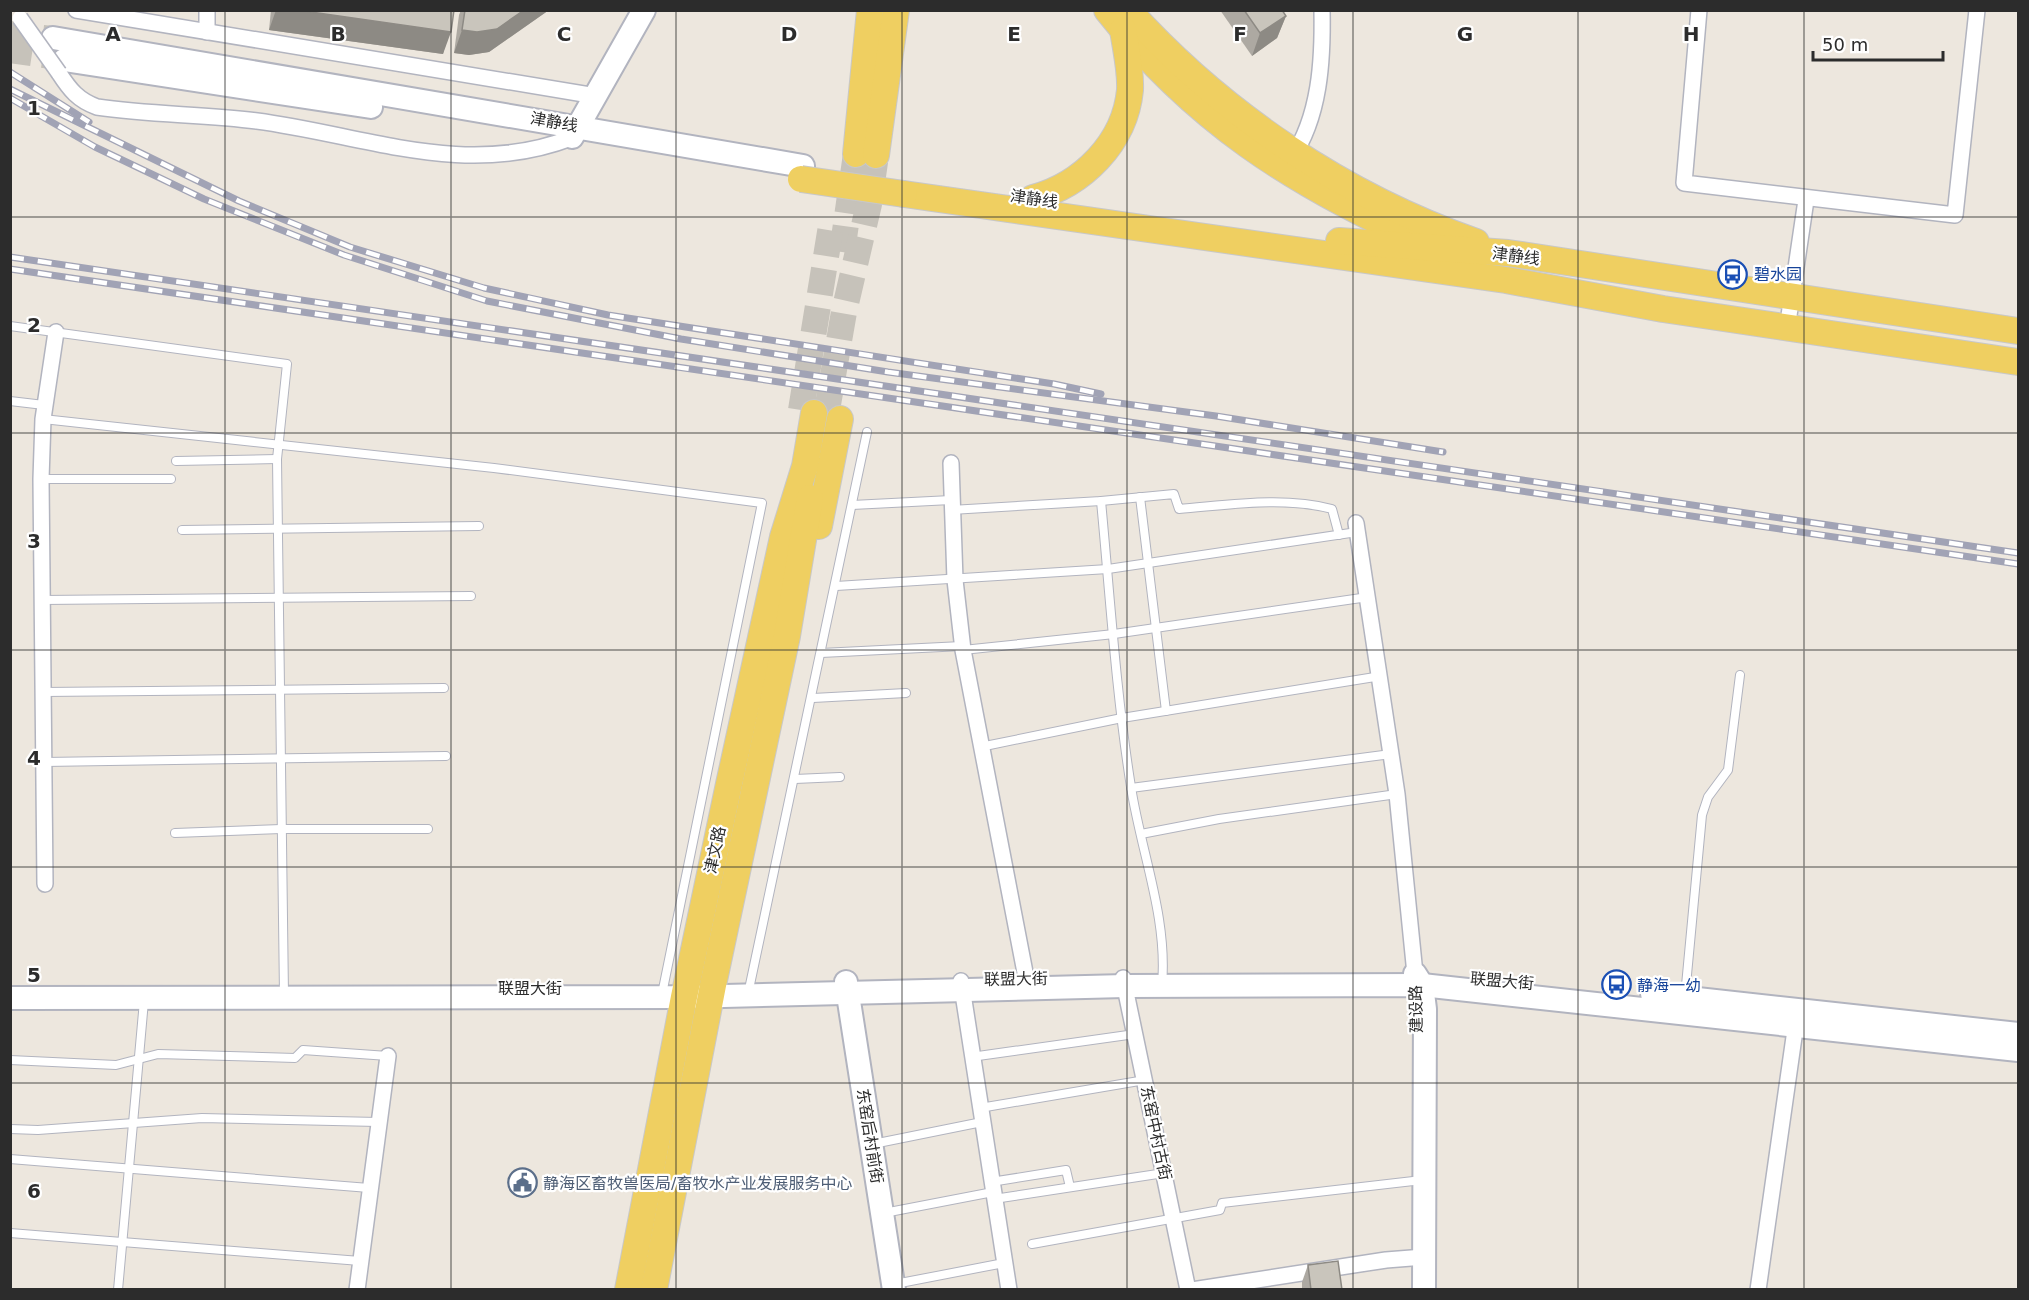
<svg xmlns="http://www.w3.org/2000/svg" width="2029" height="1300" font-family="'DejaVu Sans','Noto Sans SC',sans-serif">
<rect width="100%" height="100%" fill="#ede7de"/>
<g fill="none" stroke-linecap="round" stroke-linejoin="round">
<g stroke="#c6c2ba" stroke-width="22" stroke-dasharray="22 11" stroke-linecap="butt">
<polyline points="10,32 52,37"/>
<polyline points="10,52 64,60"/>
</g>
<g stroke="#c6c2ba" stroke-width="26" stroke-dasharray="26 13" stroke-linecap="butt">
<polyline points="842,252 856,154"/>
<polyline points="801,410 831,226"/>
<polyline points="826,416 844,312 869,204 876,155"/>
</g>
<defs>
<g id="lane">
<polyline points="10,326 287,364 277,459 284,995"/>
<polyline points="10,401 44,405"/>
<polyline points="43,419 494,468 762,503 662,994"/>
<polyline points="176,461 277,459"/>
<polyline points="41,479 171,479"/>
<polyline points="1140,497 1166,711"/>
<path d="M1101 501C1110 596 1116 693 1131 787 1141 852 1168 918 1162 985"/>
<polyline points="852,505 951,500"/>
<path d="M951 510 1101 501 1174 494 1179 509C1229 505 1283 496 1332 509L1339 535"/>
<polyline points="182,530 479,526"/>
<polyline points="836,586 1108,569 1357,532"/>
<polyline points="42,600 471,596"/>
<polyline points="963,650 1114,634 1368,597"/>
<polyline points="821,653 962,646"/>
<polyline points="43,692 444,688"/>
<polyline points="813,698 906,693"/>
<polyline points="980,747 1122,718 1381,676"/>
<polyline points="44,762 446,756"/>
<polyline points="795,779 840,777"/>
<polyline points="1131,788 1391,754"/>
<polyline points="175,833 281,829 428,829"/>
<polyline points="1141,834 1219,819 1397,794"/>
<polyline points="748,994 867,432"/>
<polyline points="1685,996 1702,815 1708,797 1728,770 1740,675"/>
<polyline points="971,1057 1135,1034"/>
<polyline points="10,1060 116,1065 158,1054 295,1058 303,1050 388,1056"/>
<polyline points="980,1108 1145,1080"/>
<polyline points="10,1129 38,1130 202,1118 378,1122"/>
<polyline points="873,1144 982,1122"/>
<polyline points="10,1159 369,1188"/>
<polyline points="991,1182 1066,1170 1070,1187"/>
<polyline points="994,1199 1164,1173"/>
<polyline points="884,1213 993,1192"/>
<polyline points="10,1233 360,1261"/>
<polyline points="1032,1244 1220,1210 1222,1203 1422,1180"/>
<polyline points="895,1284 1004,1263"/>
<polyline points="118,1290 144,1001"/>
</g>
<g id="street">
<polyline points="76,10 596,96"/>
<polyline points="1699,10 1684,183 1955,215 1977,10"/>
<polyline points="207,32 207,10"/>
<path d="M59 73C70 90 78 100 97 107 150 115 204 114 257 121 364 135 464 179 571 138"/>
<path d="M1291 159C1320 117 1323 60 1322 10"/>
<polyline points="1787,329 1806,200"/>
<polyline points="951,463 955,580 963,650 1028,988"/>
<polyline points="1356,523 1397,794 1415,974"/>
<polyline points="45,884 41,479 43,419 56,332"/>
<polyline points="1123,978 1188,1290"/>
<polyline points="961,981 1009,1290"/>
<polyline points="357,1290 388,1056"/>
<polyline points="1192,1290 1386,1260 1424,1257"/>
<polyline points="1758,1290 1797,1016"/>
</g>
<g id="secondary">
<polyline points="53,38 803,166"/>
<polyline points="64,60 371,107"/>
<polyline points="572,137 644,10"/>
<polyline points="1415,974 1422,985 1425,1009 1424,1290"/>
<polyline points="846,982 894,1290"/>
<polyline points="1652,994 2018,1034"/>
<polyline points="10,998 684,997 1125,986 1422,985 2018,1050"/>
</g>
<g id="primary">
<path d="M1107 10C1194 120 1292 183 1418 240"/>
<path d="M1128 10C1222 114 1344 196 1476 242"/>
<polyline points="856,154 870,10"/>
<polyline points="876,155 896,10"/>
<polyline points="904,194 1506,280 1663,309 2018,362"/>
<path d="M1033 198C1082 185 1125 143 1130 90 1131 70 1126 50 1123 30"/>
<polyline points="1339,241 1508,253 2018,331"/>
<polyline points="819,526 840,419"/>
<polyline points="628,1290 684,997 729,784 783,537 805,466 814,413"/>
<polyline points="654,1290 713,985 787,636 810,498"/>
</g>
</defs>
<use href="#lane" stroke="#b2b4bf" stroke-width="10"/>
<use href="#street" stroke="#b2b4bf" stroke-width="18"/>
<use href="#secondary" stroke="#b2b4bf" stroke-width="26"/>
<use href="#primary" stroke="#c8c8c8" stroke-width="28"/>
<use href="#lane" stroke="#fff" stroke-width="8"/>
<use href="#street" stroke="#fff" stroke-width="15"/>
<use href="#secondary" stroke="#fff" stroke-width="22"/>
<use href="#primary" stroke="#efcf61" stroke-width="26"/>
<defs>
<g id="rail">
<polyline points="10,72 89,122"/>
<polyline points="10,89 239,201 350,247 484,288 608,315 1054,384 1101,394"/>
<polyline points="10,98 95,147 204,199 344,255 487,301 681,339 888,372 1216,416 1443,452"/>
<polyline points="10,257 2018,553"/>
<polyline points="10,269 2018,564"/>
</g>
</defs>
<use href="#rail" stroke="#a1a3b5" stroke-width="7"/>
<use href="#rail" stroke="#fff" stroke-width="4.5" stroke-dasharray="14" stroke-linecap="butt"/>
<defs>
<polyline id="street-bridge" points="20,18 59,73"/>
<polyline id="primary-bridge" points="801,179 904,194"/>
</defs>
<use href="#street-bridge" stroke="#b2b4bf" stroke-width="18" stroke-linecap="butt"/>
<use href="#primary-bridge" stroke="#c8c8c8" stroke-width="28" stroke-linecap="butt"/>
<use href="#street-bridge" stroke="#fff" stroke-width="15"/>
<use href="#primary-bridge" stroke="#efcf61" stroke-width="26"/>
</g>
<g fill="#ada9a2">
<polygon points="271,10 454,10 443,54 269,30"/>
<polygon points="461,10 549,10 489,52 469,55 454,53 459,15"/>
<polygon points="1220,10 1282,10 1286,16 1277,38 1252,56"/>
<polygon points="1308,1265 1342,1290 1302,1290 1302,1282"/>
</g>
<g fill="#8d8a84">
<polygon points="276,10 297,10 451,32 443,54 269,30"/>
<polygon points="524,10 549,10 489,52 469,55 454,53 462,30"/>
<polygon points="1286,16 1277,38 1252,56 1260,33"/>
</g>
<g fill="#c9c5bc" stroke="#8d8a84" stroke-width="1.5">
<polygon points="297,10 454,10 451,32"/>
<polygon points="465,10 524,10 497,29 477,32 462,30"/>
<polygon points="1244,10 1282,10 1286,16 1260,33"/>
<polygon points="1338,1261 1342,1290 1311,1290 1308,1265"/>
</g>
<path fill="none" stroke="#2c2c2c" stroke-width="1.5" stroke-opacity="0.55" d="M225 10V1290M451 10V1290M676 10V1290M902 10V1290M1127 10V1290M1353 10V1290M1578 10V1290M1804 10V1290M10 217H2018M10 433H2018M10 650H2018M10 867H2018M10 1083H2018"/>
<defs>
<symbol id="bus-ring" viewBox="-11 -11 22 22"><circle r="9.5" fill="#fff" stroke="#1a4fb4" stroke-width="1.5"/><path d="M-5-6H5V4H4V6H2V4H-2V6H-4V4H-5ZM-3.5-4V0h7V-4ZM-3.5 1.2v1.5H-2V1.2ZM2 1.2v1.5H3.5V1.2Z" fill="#1a4fb4"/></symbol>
<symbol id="civic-ring" viewBox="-11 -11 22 22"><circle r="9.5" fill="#fff" stroke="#5c6f8a" stroke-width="1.5"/><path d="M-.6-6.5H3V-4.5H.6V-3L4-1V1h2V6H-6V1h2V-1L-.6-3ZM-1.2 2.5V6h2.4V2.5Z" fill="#5c6f8a"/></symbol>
</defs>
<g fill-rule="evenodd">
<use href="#bus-ring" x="1716" y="258" width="33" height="33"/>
<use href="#bus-ring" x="1600" y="968" width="33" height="33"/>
<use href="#civic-ring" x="506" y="1166" width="33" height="33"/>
</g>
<g text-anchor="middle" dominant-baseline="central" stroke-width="4.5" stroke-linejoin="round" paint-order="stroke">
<g font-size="16" fill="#2c2c2c" stroke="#fff">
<text transform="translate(554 122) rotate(10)">津静线</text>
<text transform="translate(1034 199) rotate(8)">津静线</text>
<text transform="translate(1516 256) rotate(7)">津静线</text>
<text transform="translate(715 850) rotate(-78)">津文路</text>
<text transform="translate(1016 979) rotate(-1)">联盟大街</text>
<text transform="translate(1502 981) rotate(5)">联盟大街</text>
<text x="530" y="988">联盟大街</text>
<text transform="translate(1416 1009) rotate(-91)">建设路</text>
<text transform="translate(1156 1133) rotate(78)">东窑中村古街</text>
<text transform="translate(870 1136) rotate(81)">东窑后村前街</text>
</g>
<g font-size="16" fill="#164399" stroke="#fff" text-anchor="start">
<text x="1754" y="274">碧水园</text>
<text x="1637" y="985">静海一幼</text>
</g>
<g font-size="16" fill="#4e5e75" stroke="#fff" text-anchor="start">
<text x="543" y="1183">静海区畜牧兽医局/畜牧水产业发展服务中心</text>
</g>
</g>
<g font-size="20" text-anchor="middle" font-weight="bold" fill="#2c2c2c" stroke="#fff" stroke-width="4.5" stroke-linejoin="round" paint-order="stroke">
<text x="113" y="41">A</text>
<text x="338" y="41">B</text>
<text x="564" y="41">C</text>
<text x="789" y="41">D</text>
<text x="1014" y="41">E</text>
<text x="1240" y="41">F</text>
<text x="1465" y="41">G</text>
<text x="1691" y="41">H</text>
<text x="34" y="115">1</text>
<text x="34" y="332">2</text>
<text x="34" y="548">3</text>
<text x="34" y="765">4</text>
<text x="34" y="982">5</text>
<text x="34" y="1198">6</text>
</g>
<rect width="2029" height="1300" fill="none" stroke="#2c2c2c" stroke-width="24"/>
<path d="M1813 51v9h130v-9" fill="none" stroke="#2c2c2c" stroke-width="3"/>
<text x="1822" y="51" font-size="18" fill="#2c2c2c" stroke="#ffffff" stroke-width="4.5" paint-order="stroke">50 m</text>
</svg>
